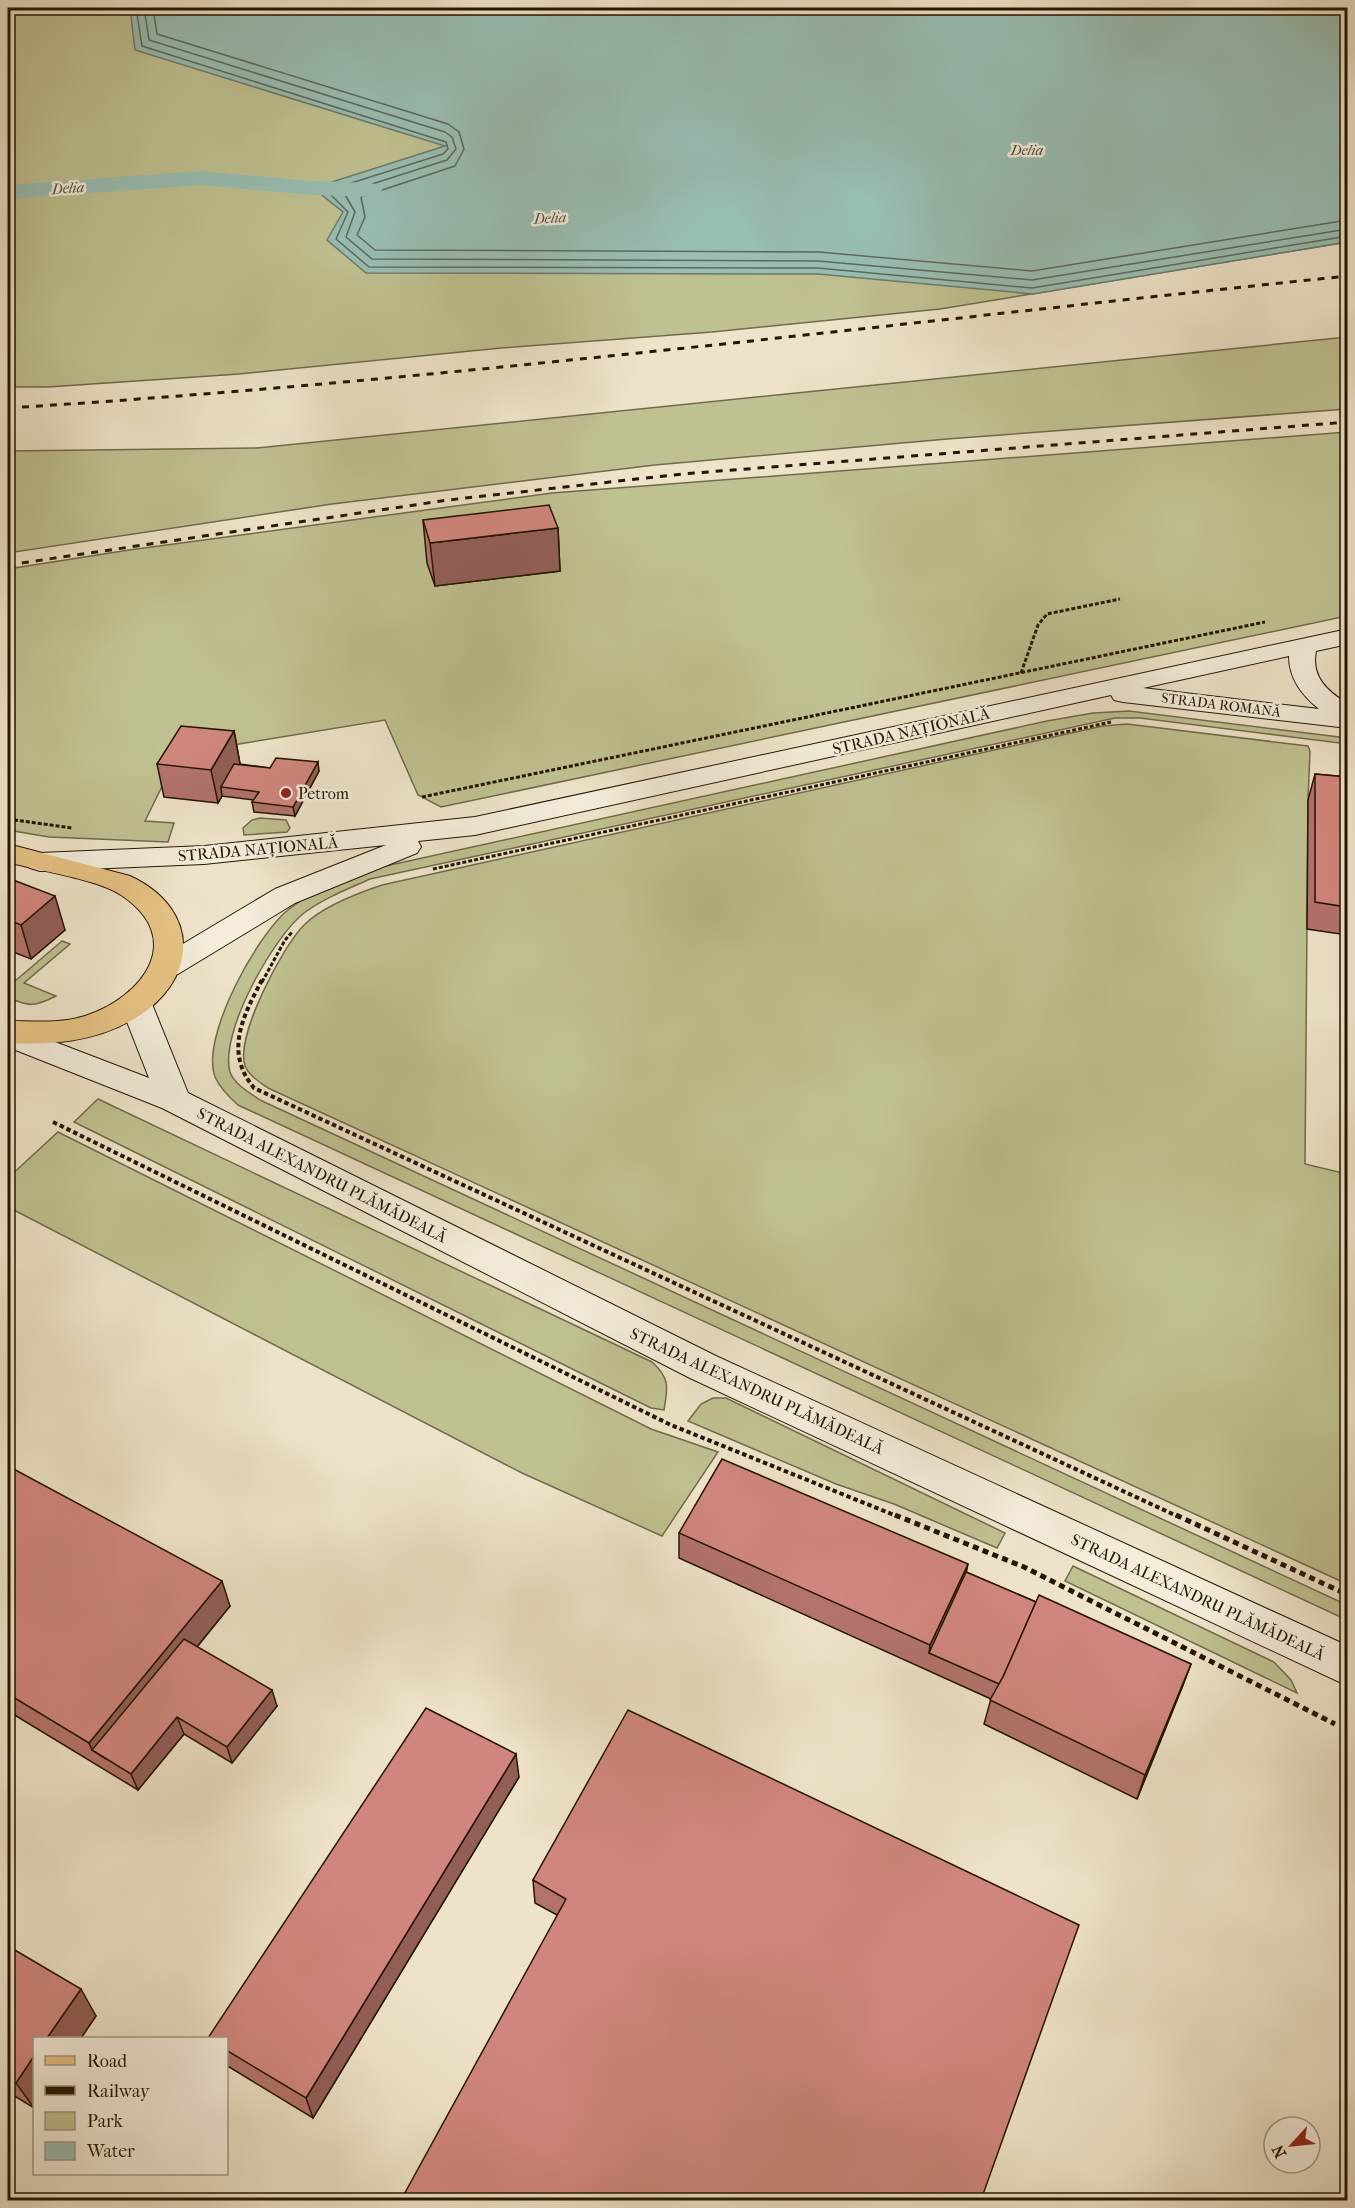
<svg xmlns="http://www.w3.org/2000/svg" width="1355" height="2208" font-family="'IM FELL French Canon',serif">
<rect width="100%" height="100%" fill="#eee3c9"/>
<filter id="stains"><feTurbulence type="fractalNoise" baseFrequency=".00333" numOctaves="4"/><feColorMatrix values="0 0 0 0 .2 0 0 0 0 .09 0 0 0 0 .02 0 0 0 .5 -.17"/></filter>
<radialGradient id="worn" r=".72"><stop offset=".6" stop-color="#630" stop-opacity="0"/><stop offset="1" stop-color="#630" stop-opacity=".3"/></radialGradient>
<g fill="#c0c191" stroke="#726a49" stroke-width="1.5">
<polygon points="8,8 1098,8 1347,242 940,309 712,332 501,348 239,374 48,387 8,387"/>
<polygon points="1347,337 1347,409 947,439 655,465 332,504 8,553 8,451 257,448"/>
<polygon points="1347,432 1347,616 441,807 418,795 385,720 178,754 145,821 174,823 168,842 49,837 8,830 8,569 129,550 552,493"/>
<path d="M1129 711 1347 738V744L1140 718H1115L370 879C348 889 324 898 304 913 274 936 219 1033 230 1072 234 1084 250 1093 260 1100L1347 1605V1620L238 1105C229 1097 220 1088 215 1077 200 1037 258 933 289 909 313 890 343 881 372 869L1047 721 1093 713Z"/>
<path d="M1127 724 1308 746 1310 751 1308 800 1305 1164 1347 1174V1584L268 1088C260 1082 249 1076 245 1066 235 1036 283 946 304 925 322 907 358 893 382 885L1103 726Z"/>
<polygon points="260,818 286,820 290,828 287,832 244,835 243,828 252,820"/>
<path d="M62 941 70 944 24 983 56 996C35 1007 28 1007 8 997V987Z"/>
<path d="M98 1099 652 1362C670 1378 668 1387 664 1410L651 1408 74 1122Z"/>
<polygon points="58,1132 651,1429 718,1452 662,1536 522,1473 8,1207 8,1178"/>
<polygon points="713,1398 726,1398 1005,1533 997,1548 894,1504 836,1484 688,1421 701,1404"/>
<polygon points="1073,1566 1274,1662 1291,1680 1297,1693 1065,1581"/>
</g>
<polygon fill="#99beb3" stroke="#6a7a6c" stroke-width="1.5" points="130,8 1347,8 1347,242 1033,294 818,274 366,273 327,240 343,212 313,188 445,146 135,50"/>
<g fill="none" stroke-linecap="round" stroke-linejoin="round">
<g stroke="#5e695a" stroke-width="1.5">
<polyline points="136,8 142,46 446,142 448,149 443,154 329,190 329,193 348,212 336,239 369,267 818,268 1032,288 1348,236"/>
<polyline points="144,8 149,40 445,132 452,137 456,149 447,160 344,193 355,212 346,237 372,259 818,261 1032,280 1348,229"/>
<polyline points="153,8 157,34 448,124 459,132 464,149 455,166 361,197 365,217 357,235 375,250 819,252 1032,271 1348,220"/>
</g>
<polygon fill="#99beb3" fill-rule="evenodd" points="201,171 313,181 371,183 379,185 382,190 379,195 371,197 313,195 201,185 8,199 8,185"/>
<defs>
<g id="secondary">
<path d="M1348 629V644L1316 651C1311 677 1327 691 1348 704V728L1123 702 1114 700 1111 695 475 835 418 841 421 847 417 853 295 903 178 974 167 977 156 974 152 967 156 960 275 889 386 845 204 864 40 871 30 868 26 862 30 856 40 853 204 846 475 817ZM1289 656C1289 679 1302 695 1319 709L1143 688Z"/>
<polygon points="136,994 147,997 152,1004 188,1093 716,1356 1348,1646 1348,1686 690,1378 162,1108 8,1047 8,1024 149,1078 120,1004 125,997"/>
</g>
<path id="primary" d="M8 844 130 876C203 910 198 983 132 1020 94 1042 50 1045 8 1043V1021C33 1021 60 1024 85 1016 143 997 187 939 121 895 97 879 38 871 8 862Z"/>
</defs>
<use href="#secondary" stroke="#241401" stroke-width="2"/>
<use href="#primary" stroke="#241401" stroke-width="2"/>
<g stroke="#241401" stroke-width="3" stroke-dasharray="4 2" stroke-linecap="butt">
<polyline points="1021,673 1038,625 1047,614 1120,599"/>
<polyline points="422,797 1265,622"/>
<polyline points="8,819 72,828"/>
<polyline points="433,869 1111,722"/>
<polyline points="262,982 285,940 292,932"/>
</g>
<g stroke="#241401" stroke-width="4" stroke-dasharray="4.5 3" stroke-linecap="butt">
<path d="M262 980C243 1016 224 1052 254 1088L1179 1517"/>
<polyline points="53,1122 671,1425 899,1517"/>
</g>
<g stroke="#241401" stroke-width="5" stroke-dasharray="6 4.5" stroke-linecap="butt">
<polyline points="895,1515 1024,1567 1335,1724"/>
<polyline points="1176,1515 1348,1595"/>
</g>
<use href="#secondary" fill="#f4eddc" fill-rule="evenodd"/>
<use href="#primary" fill="#e7c284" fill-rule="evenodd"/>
<g stroke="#241401" stroke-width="3" stroke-dasharray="7 7" stroke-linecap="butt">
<path d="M8 408C456 380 901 322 1348 276"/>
<polyline points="8,565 448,500 682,474 1348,422"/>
</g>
</g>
<g fill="#b3736c" stroke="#241401" stroke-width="1.5">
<polygon points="423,520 558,528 560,571 435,586 427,563"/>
<polygon points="234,731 240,764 270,768 319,771 295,816 254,812 252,802 254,800 222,796 218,803 164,797 157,764"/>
<polygon points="1315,774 1347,777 1347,935 1307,929 1308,800"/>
<polygon points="8,878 65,930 31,959 8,950"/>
<polygon points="8,1466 230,1606 197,1647 277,1706 232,1763 184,1734 138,1790 8,1711"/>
<polygon points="679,1533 966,1572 1036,1602 1191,1664 1137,1799 984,1724 991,1699 679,1558"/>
<polygon points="519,1777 313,2118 226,2065 226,2038"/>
<polygon points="533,1880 1079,1925 557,1915 535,1903"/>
<polygon points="8,1946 96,2016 81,2038 34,2038 34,2108 8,2092"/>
</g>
<g fill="#925e58" stroke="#241401" stroke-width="1.5">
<polygon points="558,528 560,571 435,586 430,543"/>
<polygon points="234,731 240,764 221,787 222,796 218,803 211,770"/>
<polygon points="318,762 319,771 295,816 293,807"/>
<polygon points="55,896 65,930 31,959 21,925"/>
<polygon points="968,1564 963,1589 929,1653 930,1645"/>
<polygon points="222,1581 230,1606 106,1759 92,1750 89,1743"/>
<polygon points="1191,1664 1182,1688 1137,1799 1145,1775"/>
<polygon points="272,1690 277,1706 232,1763 227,1747"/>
<polygon points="177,1717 184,1734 138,1790 131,1774"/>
<polygon points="516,1754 519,1777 313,2118 306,2098"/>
<polygon points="81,1989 96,2016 81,2038 47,2038"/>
<polygon points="34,2056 34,2108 16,2083"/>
</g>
<g fill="#d0867e" stroke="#241401" stroke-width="1.5">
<polygon points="549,505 558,528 430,543 423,520"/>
<polygon points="181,726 234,731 211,770 157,764"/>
<polygon points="276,758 318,762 293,807 252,802 259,792 221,787 234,764 270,768"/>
<polygon points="1315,774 1347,777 1347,907 1315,902"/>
<polygon points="8,878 55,896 21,925 8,920"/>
<polygon points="722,1459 968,1564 930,1645 679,1533"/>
<polygon points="8,1466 222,1581 89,1743 8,1694"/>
<polygon points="966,1572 1036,1602 1003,1677 999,1684 929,1653"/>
<polygon points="1039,1595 1191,1664 1145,1775 990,1700 1003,1677"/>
<polygon points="184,1639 272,1690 227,1747 177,1717 131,1774 92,1750"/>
<polygon points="426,1708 516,1754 306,2098 226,2050 226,2038 208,2038"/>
<polygon points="628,1710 1079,1925 981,2200 401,2200 566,1899 533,1880"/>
<polygon points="8,1946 81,1989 47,2038 34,2038 34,2056 16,2083 8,2077"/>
</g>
<circle fill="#8f2418" stroke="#f4eddc" stroke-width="2" cx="286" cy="793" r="6"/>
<g text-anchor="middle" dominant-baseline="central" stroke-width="5" stroke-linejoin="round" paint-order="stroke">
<g font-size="14" fill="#241401" stroke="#f4eddc">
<text transform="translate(1221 705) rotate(7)">STRADA ROMANĂ</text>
</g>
<g font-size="15" font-style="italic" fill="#4d503f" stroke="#f4eddc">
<text x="1027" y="150">Delia</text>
<text transform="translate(68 188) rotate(-4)">Delia</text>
<text transform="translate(550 218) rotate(-3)">Delia</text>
</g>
<g font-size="16" fill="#241401" stroke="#f4eddc">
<text transform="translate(911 731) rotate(-13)">STRADA NAȚIONALĂ</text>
<text transform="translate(258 849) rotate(-5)">STRADA NAȚIONALĂ</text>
<text transform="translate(322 1175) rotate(27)">STRADA ALEXANDRU PLĂMĂDEALĂ</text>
<text transform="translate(757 1391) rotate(25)">STRADA ALEXANDRU PLĂMĂDEALĂ</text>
<text transform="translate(1198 1597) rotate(25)">STRADA ALEXANDRU PLĂMĂDEALĂ</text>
</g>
<g font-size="16" fill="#241401" stroke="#f4eddc" text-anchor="start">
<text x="298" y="793">Petrom</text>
</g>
</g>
<rect width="1355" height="2208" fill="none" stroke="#eee3c9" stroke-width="30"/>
<rect x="9" y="9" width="1337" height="2190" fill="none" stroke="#241401" stroke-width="3"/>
<rect x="15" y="15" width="1325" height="2178" fill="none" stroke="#241401" stroke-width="1.5"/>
<rect x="33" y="2037" width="195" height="138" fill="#f4eddc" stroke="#a19684" stroke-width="1.5"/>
<rect x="45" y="2056" width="30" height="9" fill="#e7c284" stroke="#a19684" stroke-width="1.5"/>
<text x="87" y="2067" font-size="18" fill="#241401">Road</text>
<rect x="45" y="2086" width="30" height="9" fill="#241401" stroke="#a19684" stroke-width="1.5"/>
<text x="87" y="2097" font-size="18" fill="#241401">Railway</text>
<rect x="45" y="2112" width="30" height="18" fill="#c0c191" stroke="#a19684" stroke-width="1.5"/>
<text x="87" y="2127" font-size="18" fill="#241401">Park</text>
<rect x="45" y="2142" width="30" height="18" fill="#99beb3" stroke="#a19684" stroke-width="1.5"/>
<text x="87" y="2157" font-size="18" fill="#241401">Water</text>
<g transform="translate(1292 2145) rotate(243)"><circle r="28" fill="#f4eddc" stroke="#a19684" stroke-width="1.5"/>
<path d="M0-4.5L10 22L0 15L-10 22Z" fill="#8f2418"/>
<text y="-9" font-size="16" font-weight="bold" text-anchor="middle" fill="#241401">N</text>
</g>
<rect width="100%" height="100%" filter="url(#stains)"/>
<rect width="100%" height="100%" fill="url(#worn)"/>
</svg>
